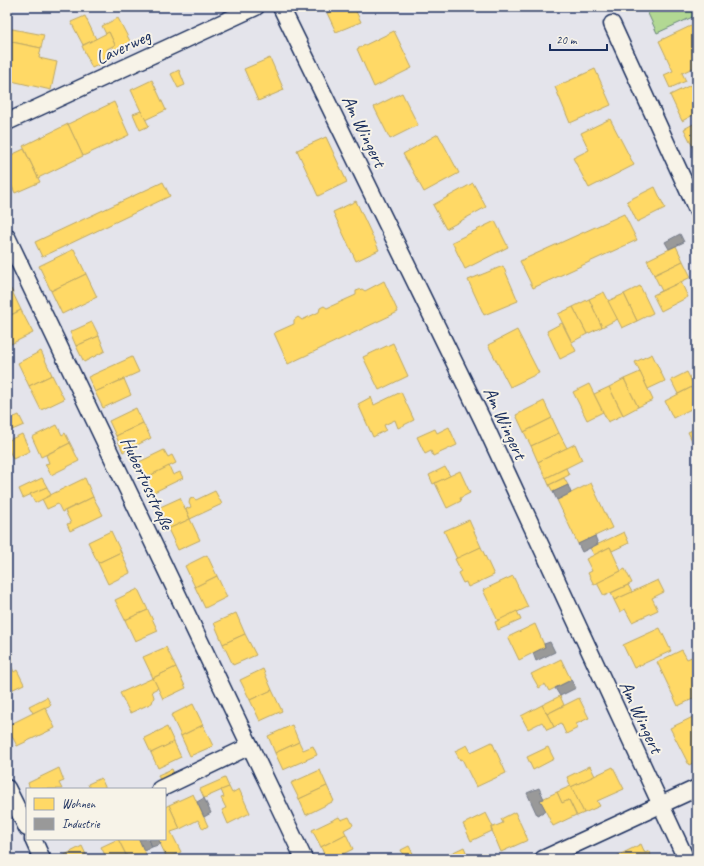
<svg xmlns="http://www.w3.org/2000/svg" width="704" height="866" font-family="Caveat,sans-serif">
<rect width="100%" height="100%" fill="#e4e4eb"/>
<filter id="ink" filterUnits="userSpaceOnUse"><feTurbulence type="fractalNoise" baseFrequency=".025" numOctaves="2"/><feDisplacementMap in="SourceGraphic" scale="8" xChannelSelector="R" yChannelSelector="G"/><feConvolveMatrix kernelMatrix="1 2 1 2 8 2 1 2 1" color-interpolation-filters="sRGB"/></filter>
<g filter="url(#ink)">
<polygon fill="#b2d893" stroke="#668478" points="645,7 697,7 697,15 657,33"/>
<g fill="#ffd966" stroke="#bba664">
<polygon points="341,7 354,7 361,22 336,32 327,13"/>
<polygon points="85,16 96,39 83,45 71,22"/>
<polygon points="118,18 131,43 114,51 112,46 115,45 109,32 106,34 102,26"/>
<polygon points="697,23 697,66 682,73 686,81 670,88 664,75 673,71 659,41"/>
<polygon points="7,28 44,35 41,48 7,41"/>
<polygon points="394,31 412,68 374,87 357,49"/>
<polygon points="109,32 115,45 107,49 111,59 92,68 82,46"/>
<polygon points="7,41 41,48 39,58 57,62 51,90 7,80"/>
<polygon points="270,58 284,90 258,101 244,69"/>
<polygon points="595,69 611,105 570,123 555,87"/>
<polygon points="179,70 185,85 178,88 171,74"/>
<polygon points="152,80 166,110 145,120 131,90"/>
<polygon points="697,82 697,113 682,121 670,95"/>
<polygon points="402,93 418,125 390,139 374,107"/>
<polygon points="114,102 129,135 83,156 68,124"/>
<polygon points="141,111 149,126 140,130 133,114"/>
<polygon points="610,119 634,165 589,188 573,158 589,150 581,133"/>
<polygon points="697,122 697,155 684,129"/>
<polygon points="68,124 83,156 38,178 23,146"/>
<polygon points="438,134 459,173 424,192 403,154"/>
<polygon points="326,137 347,182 318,196 297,150"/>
<polygon points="24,149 40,182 15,193 7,176 7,157"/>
<polygon points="163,182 170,196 42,257 35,242"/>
<polygon points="473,183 486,207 446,229 433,205"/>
<polygon points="655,187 665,208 637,222 627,201"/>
<polygon points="356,201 379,250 356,261 333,212"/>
<polygon points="624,214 637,240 533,288 520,261"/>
<polygon points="495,221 508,247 465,269 452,242"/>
<polygon points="676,246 683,261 654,275 647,260"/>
<polygon points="74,249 86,274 51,291 39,266"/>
<polygon points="683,261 691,277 662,291 654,275"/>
<polygon points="503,266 518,301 484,315 468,280"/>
<polygon points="86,274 97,297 62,314 51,291"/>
<polygon points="384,281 398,312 288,364 274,333 294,324 294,320 298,317 302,320 319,312 320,308 324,306 327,308 356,295 356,291 362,289 365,291"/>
<polygon points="681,282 688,297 661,311 653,295"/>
<polygon points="640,286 653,313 637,321 624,294"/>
<polygon points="11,289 21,310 7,317 7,291"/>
<polygon points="604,292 618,319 602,327 589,299"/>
<polygon points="624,294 637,321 622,328 608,301"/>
<polygon points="589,299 602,327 587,334 573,307"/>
<polygon points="573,307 587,334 572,342 558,314"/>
<polygon points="21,310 33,333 7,346 7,317"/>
<polygon points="92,322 99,336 76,346 70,332"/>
<polygon points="562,323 576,351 560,359 547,331"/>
<polygon points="517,330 539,373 510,387 488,345"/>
<polygon points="99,336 105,351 84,362 76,346"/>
<polygon points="393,343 408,376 379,390 363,357"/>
<polygon points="41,351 52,375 29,386 18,363"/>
<polygon points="652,354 665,381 648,389 635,362"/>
<polygon points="132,357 139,372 95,392 88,377"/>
<polygon points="640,372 653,400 638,407 624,379"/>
<polygon points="687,372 694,386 678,394 671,380"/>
<polygon points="52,375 64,399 41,410 29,386"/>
<polygon points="124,379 131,395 103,408 95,392"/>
<polygon points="624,379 638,407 623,415 609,387"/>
<polygon points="589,384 603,412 587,420 573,392"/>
<polygon points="694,386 697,393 697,406 673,418 665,401"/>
<polygon points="609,387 623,415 608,422 594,394"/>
<polygon points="401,392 414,420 398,428 395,420 384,425 386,430 373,437 358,404 371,397 374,405"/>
<polygon points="544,401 552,418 524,432 516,415"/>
<polygon points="136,408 143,423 116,436 109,421"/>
<polygon points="19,415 24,425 7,432 7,420"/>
<polygon points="552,418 559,433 531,446 524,432"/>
<polygon points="143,423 151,438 123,452 116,436"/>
<polygon points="57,425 62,435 65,433 70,443 41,457 32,437"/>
<polygon points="449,427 457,445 433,456 431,451 425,454 417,437 435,429 437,433"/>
<polygon points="697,428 697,451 688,432"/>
<polygon points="559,433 567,448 538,462 531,446"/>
<polygon points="22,434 30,451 13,459 7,446 7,441"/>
<polygon points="70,443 79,461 51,475 45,464 49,463 46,455"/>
<polygon points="575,444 582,460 546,478 538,462"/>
<polygon points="164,450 168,457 172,455 176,463 143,479 135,464"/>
<polygon points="169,466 173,475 180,472 183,478 150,494 143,479"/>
<polygon points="445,467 450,476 433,484 429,475"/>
<polygon points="566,468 569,475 549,485 546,478"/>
<polygon points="460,471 470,493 460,498 461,501 447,508 435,483"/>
<polygon points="42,478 47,487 23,498 19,489"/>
<polygon points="85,478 93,497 62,512 58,504 47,509 42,499"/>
<polygon points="564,478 568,485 553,492 549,485"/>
<polygon points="591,483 612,528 578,544 557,500"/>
<polygon points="47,487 51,495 35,503 30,494"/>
<polygon points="215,491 222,504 190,519 186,509 191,507 189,503 190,499 193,498 196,500"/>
<polygon points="93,497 103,515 70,531 67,524 71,523 65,511"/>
<polygon points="180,498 190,519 168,529 158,508"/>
<polygon points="190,519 200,540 178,550 168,529"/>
<polygon points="469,520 481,547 457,559 444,531"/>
<polygon points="111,531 121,552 98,563 88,542"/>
<polygon points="624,532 629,543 612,551 610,547 594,555 590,548"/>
<polygon points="481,547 494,575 468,587 466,582 463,583 458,573 461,571 455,559"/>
<polygon points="610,547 621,571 594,585 588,573 592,571 586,559"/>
<polygon points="121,552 130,573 108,584 98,563"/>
<polygon points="207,555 217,576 195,587 185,566"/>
<polygon points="625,569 632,583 604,596 597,583"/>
<polygon points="217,576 227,597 205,608 195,587"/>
<polygon points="513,576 528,607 498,621 483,590"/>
<polygon points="658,580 664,592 652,598 658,610 632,622 625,609 620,612 614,600"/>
<polygon points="628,585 632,592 614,600 611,593"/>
<polygon points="138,589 148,610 125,620 115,600"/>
<polygon points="148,610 158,631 135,641 125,620"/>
<polygon points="517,611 521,620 498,630 495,622"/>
<polygon points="236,613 245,634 223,644 214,623"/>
<polygon points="535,624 545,647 519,660 508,637"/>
<polygon points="660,628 671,651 634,668 623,645"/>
<polygon points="245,634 256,655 233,665 223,644"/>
<polygon points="166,647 176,667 153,678 143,657"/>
<polygon points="682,650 687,659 694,656 697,662 697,697 678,706 657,662"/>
<polygon points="7,657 14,672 17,670 24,684 7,692"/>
<polygon points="561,659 571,680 549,691 545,684 539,688 531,674"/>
<polygon points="176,667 186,688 163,699 153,678"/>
<polygon points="263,669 272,690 250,700 240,680"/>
<polygon points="153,678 158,688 152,691 154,697 152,703 130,713 120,693"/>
<polygon points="272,690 282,711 260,721 250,700"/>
<polygon points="560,696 564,705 547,714 542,705"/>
<polygon points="47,697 51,705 33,713 29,706"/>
<polygon points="579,698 589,718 576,724 578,728 566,734 561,723 554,727 547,714"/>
<polygon points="193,704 203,725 181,736 171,715"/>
<polygon points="542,705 554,727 547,730 542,722 528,729 521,716"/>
<polygon points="45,707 55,728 17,746 7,726"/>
<polygon points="697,715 697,761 689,765 670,728"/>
<polygon points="203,725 213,746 190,756 181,736"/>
<polygon points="292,725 299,742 275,753 268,736"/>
<polygon points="167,727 174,742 151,753 144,738"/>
<polygon points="174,742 181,757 158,768 151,753"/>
<polygon points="299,742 303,750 313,746 317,755 283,770 275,753"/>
<polygon points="492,742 506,773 476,787 462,759 460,760 455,751 467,745 471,752"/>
<polygon points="548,747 554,759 533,770 527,757"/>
<polygon points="590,766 595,776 571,787 567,777"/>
<polygon points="613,767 624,789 597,801 600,806 584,813 571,787"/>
<polygon points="59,768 64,781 59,783 62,789 30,789 28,783"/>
<polygon points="172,769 175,776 161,783 158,775"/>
<polygon points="320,770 327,786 299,799 291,783"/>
<polygon points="101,778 106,789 90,789 88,784"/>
<polygon points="225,778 229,787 204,798 200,789"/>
<polygon points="327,786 334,801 306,815 299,799"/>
<polygon points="571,786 584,813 577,816 569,800 562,803 557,792"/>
<polygon points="229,787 232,793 239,789 250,813 228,824 222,810 226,808 221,798 224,797 221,790"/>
<polygon points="557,792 562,803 569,800 576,815 553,826 540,800"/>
<polygon points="193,794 208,826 203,829 198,820 180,829 169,805"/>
<polygon points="169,805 180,829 171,832 181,852 167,858 158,839 165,839 165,807"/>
<polygon points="515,812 528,840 501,852 491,828 503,823 501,819"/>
<polygon points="486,813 493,827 491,828 492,831 471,841 463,824"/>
<polygon points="339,817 341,820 349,817 353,825 344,830 346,834 321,847 312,830"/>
<polygon points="346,834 353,849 333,859 326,859 321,847"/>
<polygon points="118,839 139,839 148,859 128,859"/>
<polygon points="118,839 128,859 107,859 101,847"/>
<polygon points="641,844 645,853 649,851 653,859 611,859"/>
<polygon points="82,846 88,859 57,859"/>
<polygon points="409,846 416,859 405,859 401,850"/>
<polygon points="464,847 469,859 448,859 447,855"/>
<polygon points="7,848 12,859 7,859"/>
</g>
<g fill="#999" stroke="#737987">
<polygon points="680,234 684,242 669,249 665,242"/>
<polygon points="568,485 571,493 557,500 553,492"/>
<polygon points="595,536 598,544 582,552 578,544"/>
<polygon points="550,642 555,652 536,661 533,653 545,647 544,644"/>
<polygon points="571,680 576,688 560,696 555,688"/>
<polygon points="539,788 544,799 540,800 546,811 537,815 527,793"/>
<polygon points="204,798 211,813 204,817 197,802"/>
<polygon points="139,839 149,839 152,847 144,851"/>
<polygon points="149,839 158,839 161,844 152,847"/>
</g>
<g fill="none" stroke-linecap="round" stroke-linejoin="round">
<defs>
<g id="minor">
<polyline points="281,7 483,421 686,859"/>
<polyline points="612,24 697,210"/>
<polyline points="7,122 256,7"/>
<polyline points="7,237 304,859"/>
<polyline points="7,788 27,828"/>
<polyline points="160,789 250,746"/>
<polyline points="33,839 42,859"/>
<polyline points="543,859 697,788"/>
</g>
</defs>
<use href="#minor" stroke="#1b2f5e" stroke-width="19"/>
<use href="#minor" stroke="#f7f3e8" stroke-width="16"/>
</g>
</g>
<g text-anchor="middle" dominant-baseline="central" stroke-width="4" stroke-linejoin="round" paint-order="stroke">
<g font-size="19" fill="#1b2f5e" stroke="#f7f3e8">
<text transform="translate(123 47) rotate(-25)">Laverweg</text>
<text transform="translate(364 131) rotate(64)">Am Wingert</text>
<text transform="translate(505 423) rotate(65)">Am Wingert</text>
<text transform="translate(147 483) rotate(65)">Hubertusstraße</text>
<text transform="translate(641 717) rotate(65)">Am Wingert</text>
</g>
</g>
<rect width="704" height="866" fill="none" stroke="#f7f3e8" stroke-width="24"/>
<rect x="12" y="12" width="680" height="842" fill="none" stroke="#1b2f5e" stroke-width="1.5" filter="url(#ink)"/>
<rect x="26" y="788" width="140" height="52" fill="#f7f3e8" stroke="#9fa5b1"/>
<rect x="34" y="798" width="20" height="12" fill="#ffd966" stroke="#9fa5b1"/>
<text x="62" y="808" font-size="12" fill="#1b2f5e">Wohnen</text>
<rect x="34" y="818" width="20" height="12" fill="#999999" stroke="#9fa5b1"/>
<text x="62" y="828" font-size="12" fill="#1b2f5e">Industrie</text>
<path d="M550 44v6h57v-6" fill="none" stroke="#1b2f5e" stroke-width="2"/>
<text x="556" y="44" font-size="12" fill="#1b2f5e" stroke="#f7f3e8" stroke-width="3" paint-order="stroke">20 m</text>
</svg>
